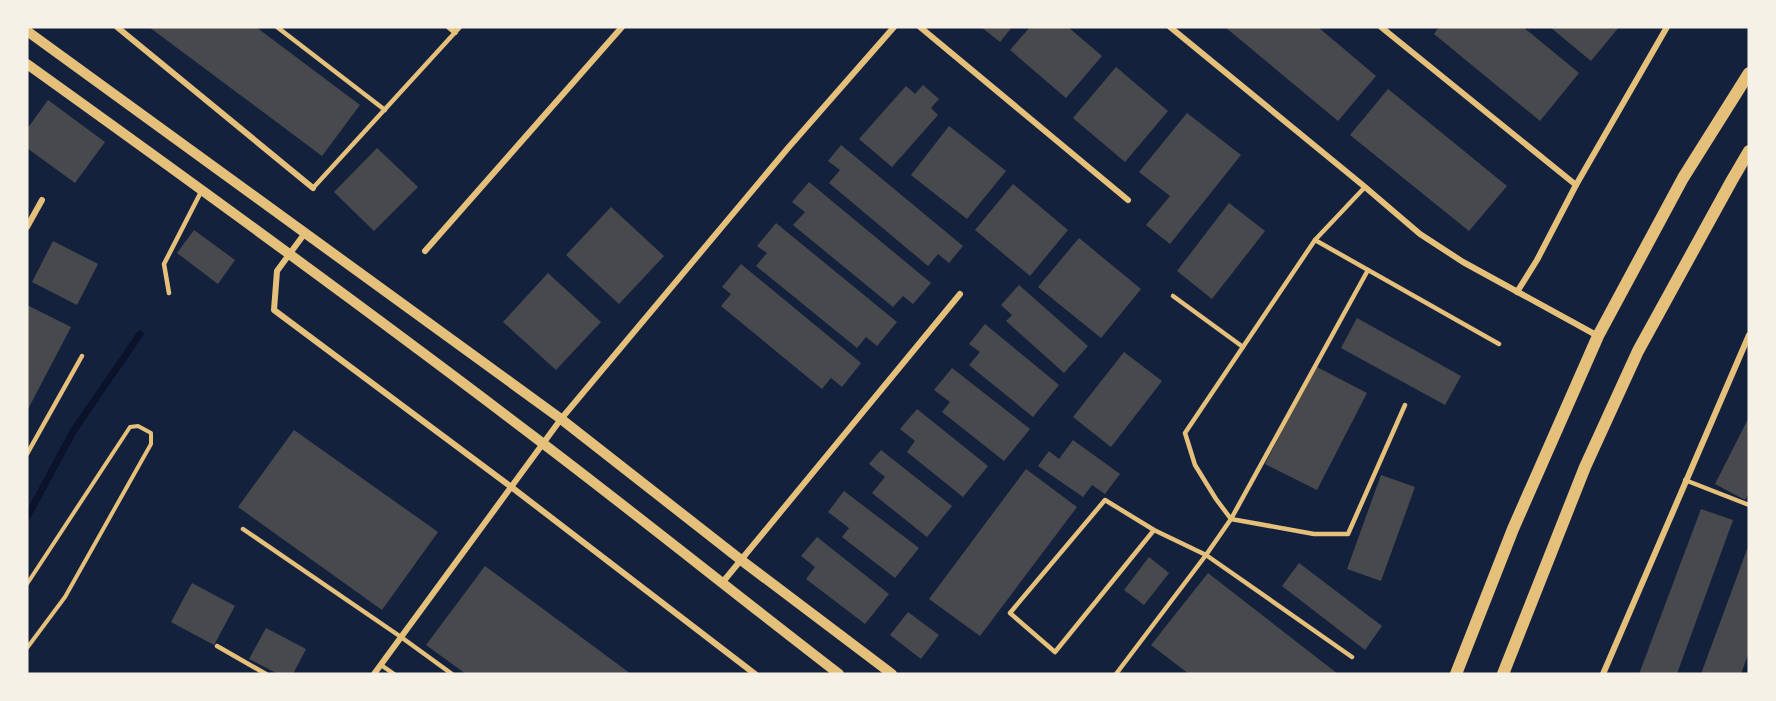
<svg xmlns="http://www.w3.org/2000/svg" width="1776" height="701" font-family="Inter,sans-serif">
<rect width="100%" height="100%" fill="#14213d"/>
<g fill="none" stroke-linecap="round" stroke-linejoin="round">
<polyline stroke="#0b132b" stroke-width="7" points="27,517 74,430 140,334"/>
</g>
<g fill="#48494c">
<polygon points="149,27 256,27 360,105 322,156"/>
<polygon points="981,27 1012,27 1000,42"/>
<polygon points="1030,27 1068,27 1102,56 1066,98 1010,50"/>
<polygon points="1225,27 1318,27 1376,76 1338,121"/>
<polygon points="1439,27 1523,27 1579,73 1540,121 1434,34"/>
<polygon points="1550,27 1619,27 1591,61"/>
<polygon points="1116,67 1168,111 1125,162 1073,118"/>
<polygon points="923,85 939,99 931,108 938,115 892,167 859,139 906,86 915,94"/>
<polygon points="1388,89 1507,186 1469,231 1350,135"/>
<polygon points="48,100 105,142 75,183 27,148 27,129"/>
<polygon points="1187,113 1241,155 1170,244 1146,225 1170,196 1139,172"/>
<polygon points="949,126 1006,171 967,219 911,175"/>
<polygon points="841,145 963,246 949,263 938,254 928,266 829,183 840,170 828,161"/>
<polygon points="377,148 418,187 374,231 334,192"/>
<polygon points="809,182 931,283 913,304 903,296 893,307 793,225 805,212 792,202"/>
<polygon points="1013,184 1068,230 1030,276 975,230"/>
<polygon points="1229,203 1265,231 1212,299 1177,271"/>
<polygon points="611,207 664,256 619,304 566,255"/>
<polygon points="776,223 897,322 877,346 866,337 857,348 756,266 767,253 757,246"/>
<polygon points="194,230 235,260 218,284 177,253"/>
<polygon points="1079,238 1141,289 1101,338 1038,287"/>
<polygon points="53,241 98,264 77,305 32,282"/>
<polygon points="741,264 861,363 842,387 831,378 822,389 721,306 731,294 722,287"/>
<polygon points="548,273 601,322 556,370 503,322"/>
<polygon points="1019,285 1088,346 1064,373 1006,321 1012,315 1001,305"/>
<polygon points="27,305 71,327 27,411"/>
<polygon points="1357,318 1461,376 1445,405 1341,348"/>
<polygon points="985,324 1059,385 1033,417 969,365 980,352 969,344"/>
<polygon points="1124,352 1162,381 1111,447 1073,417"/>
<polygon points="1315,366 1367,393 1317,490 1265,464"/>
<polygon points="952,368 1030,429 1004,461 942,412 950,402 934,390"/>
<polygon points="917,409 988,466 963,497 907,452 915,441 900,429"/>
<polygon points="1749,417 1749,493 1745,500 1715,484"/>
<polygon points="294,430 438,532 382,610 238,507"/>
<polygon points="1073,440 1120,474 1105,494 1092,485 1083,497 1038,466 1049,451 1059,459"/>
<polygon points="881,450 952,506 927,537 872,493 885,477 869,464"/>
<polygon points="1026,469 1077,507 980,636 929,599"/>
<polygon points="1381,475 1415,487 1381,581 1347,569"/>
<polygon points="844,491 919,548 895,578 842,537 849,528 828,512"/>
<polygon points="1701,509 1733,520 1686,649 1677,674 1639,674"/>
<polygon points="817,537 889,594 865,624 806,579 815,567 801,556"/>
<polygon points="1749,544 1749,652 1741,674 1701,674"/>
<polygon points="1149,557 1169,573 1144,605 1124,590"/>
<polygon points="1299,563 1382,626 1365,650 1282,586"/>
<polygon points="485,566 631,674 466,674 426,645"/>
<polygon points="1208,573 1338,674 1189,674 1151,645"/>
<polygon points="192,583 235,606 214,645 171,622"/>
<polygon points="908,612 939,635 921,659 890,635"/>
<polygon points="266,628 306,649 293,674 278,674 249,659"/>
</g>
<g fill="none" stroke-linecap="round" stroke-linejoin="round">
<polyline stroke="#e5c07b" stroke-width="4" points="27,584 130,427 138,426 151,433 151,444 65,597 27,648"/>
<g stroke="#e5c07b" stroke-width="4.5">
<polyline points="277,27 385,110"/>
<polyline points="313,188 460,27"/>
<polyline points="1315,240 1499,344"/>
<polyline points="1368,270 1231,519 1314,534 1348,534 1405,405"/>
<polyline points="169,293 164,264 202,190"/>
<polyline points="1173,296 1243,347"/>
<polyline points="27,454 82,356"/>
<polyline points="1685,480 1749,505"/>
<polyline points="243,529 401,637 452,674"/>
<polyline points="1154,530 1055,652 1010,613 1105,500 1154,530 1206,555 1352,657"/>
<polyline points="217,646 266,674"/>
<polyline points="381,665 394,674"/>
<polyline points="1116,674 1206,555 1231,519 1216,499 1195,465 1185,433 1315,240 1365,187"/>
</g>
<g stroke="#e5c07b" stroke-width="6">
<polyline points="117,27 313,188"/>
<polyline points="449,27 455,32"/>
<polyline points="920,27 1128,200"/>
<polyline points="1170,27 1365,187 1420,234 1463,262 1598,336"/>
<polyline points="1381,27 1576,185"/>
<polyline points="27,227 42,200"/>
<polyline points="305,233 277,271 274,310 510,486 755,674"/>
<polyline points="425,251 622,27"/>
<polyline points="1517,292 1537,260 1576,185 1667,27"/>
<polyline points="722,583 960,294"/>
<polyline points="374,674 561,419 788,148 894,27"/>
<polyline points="1603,674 1749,335"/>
</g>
<g stroke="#e5c07b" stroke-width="10">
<polyline points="27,31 561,419 741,560 892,674"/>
<path d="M27 64C200 188 372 313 541 442 641 518 739 597 839 674"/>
</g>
<g stroke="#e5c07b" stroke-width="12">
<polyline points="1456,674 1513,529 1598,336 1683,178 1749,73"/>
<polyline points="1503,674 1585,467 1638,351 1732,180 1749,151"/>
</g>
</g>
<rect width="1776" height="701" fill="none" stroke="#f6f1e7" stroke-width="57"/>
</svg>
